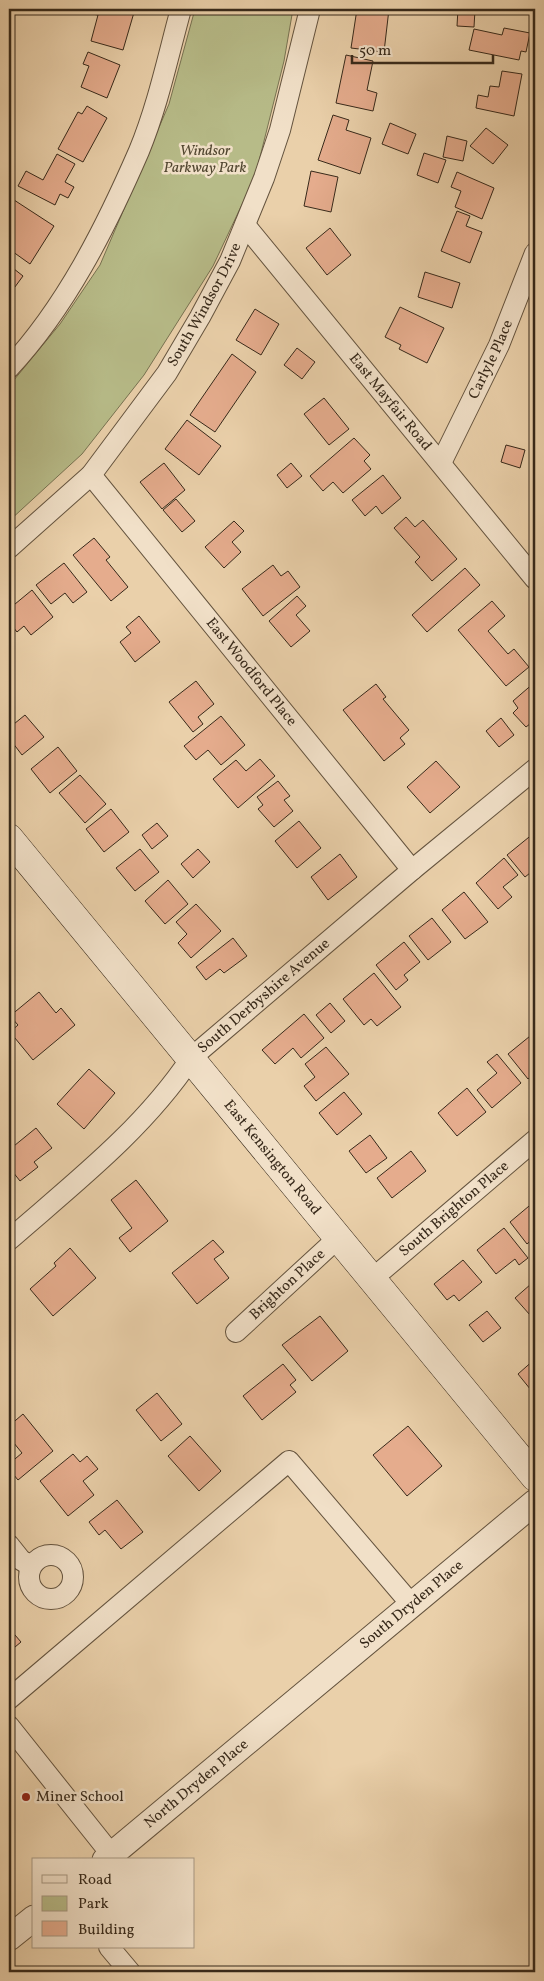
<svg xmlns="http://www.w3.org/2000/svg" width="544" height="1981" font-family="Vollkorn,serif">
<rect width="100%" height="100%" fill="#ead0aa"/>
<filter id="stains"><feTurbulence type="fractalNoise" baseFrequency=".004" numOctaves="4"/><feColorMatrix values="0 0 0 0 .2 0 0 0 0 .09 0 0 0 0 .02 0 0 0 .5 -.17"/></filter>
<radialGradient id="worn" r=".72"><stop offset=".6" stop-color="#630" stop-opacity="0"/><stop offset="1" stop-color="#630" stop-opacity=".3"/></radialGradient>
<polygon fill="#b7bb88" stroke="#777251" points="195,9 293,9 284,61 255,177 213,266 144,375 82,454 9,521 9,386 60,324 100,265 169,104"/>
<g fill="#e5ac8d" stroke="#37291a">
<polygon points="94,9 135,9 123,50 91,41 98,15 92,14"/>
<polygon points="357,9 389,9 384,52 351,48"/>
<polygon points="458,9 475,10 474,27 457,26"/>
<polygon points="504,28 530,33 526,52 521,51 519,60 469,50 474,29 502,35"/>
<polygon points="88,52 120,65 107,98 81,87 89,66 83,64"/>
<polygon points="346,55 373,61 367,90 377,93 373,111 336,103"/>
<polygon points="502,71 522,74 514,116 476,108 478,95 488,97 490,86 499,87"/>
<polygon points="87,106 107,118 83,162 58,149 78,112 82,114"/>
<polygon points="333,115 349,120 346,130 371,138 360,174 318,160"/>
<polygon points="390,123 416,134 408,154 382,144"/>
<polygon points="486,128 508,145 493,164 470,146"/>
<polygon points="447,136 467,141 463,161 443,157"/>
<polygon points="424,153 446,160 438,183 417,175"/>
<polygon points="57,154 75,164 65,182 74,187 68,198 60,194 55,205 18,186 26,171 43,180"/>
<polygon points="311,171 338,177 331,212 304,206"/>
<polygon points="457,172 494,188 482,219 455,207 461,191 451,187"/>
<polygon points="11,198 54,226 30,264 9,249 9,237 14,229 9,226 9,201"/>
<polygon points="457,211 470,216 466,226 482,232 470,263 441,251"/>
<polygon points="330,228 351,255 327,275 306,248"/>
<polygon points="9,265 23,276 9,295"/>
<polygon points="425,272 460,283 452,308 418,297"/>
<polygon points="400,307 444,328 427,363 399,349 401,345 385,337"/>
<polygon points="255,309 279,324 261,355 236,340"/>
<polygon points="297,348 315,362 302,379 284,365"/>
<polygon points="232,354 256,372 215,432 190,415"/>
<polygon points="324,398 349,429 329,445 304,414"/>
<polygon points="187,420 221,446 199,475 165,449"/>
<polygon points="354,438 370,455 364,461 371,469 343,493 333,482 323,491 310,476"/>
<polygon points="506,445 525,450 520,468 501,462"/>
<polygon points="164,463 185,490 162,509 140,482"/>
<polygon points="291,463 302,476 287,488 277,475"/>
<polygon points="383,475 401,498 382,514 376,506 365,516 352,500"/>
<polygon points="176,499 195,521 182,532 163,510"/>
<polygon points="406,517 415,527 423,520 457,559 432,581 415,562 420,557 394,528"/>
<polygon points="234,521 244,531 232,542 241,552 224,568 205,547"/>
<polygon points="94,538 110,557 106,560 128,587 111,601 73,555"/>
<polygon points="64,563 87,592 73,603 65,593 51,604 36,585"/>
<polygon points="273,565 281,576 288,571 300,587 263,616 242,589"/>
<polygon points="465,568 480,585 427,632 412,615"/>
<polygon points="32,590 53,617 31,635 24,626 17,632 9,622 9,609"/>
<polygon points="297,596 306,606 296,615 310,631 291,647 269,621"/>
<polygon points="492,601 505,616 488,631 508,654 514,649 529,667 506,686 458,630"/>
<polygon points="139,616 160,642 135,662 120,642 131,633 126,627"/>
<polygon points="196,681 214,704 198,717 203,724 193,732 169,702"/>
<polygon points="535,682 535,720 526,727 513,713 518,708 513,701"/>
<polygon points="376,684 386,697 383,699 409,730 400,738 405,744 384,761 343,710"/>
<polygon points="25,715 44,737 22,755 9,738 9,728"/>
<polygon points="221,716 245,745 221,765 208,750 196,760 184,746"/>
<polygon points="501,718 514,735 499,747 486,731"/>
<polygon points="58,747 77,771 50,793 31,769"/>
<polygon points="260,759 275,776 238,808 213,779 236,760 246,771"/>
<polygon points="436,761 460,787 430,813 407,787"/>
<polygon points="80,775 106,804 85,823 59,793"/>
<polygon points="278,781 290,796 284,800 293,811 274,827 258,809 263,805 257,797"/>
<polygon points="111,809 129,832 104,852 86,829"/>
<polygon points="299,821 321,848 297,868 275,841"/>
<polygon points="157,823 168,836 152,849 142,835"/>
<polygon points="534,833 535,869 525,877 507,855"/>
<polygon points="140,849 159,872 135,891 116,868"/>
<polygon points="198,849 210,862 193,878 181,864"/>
<polygon points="340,854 357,877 328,900 311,877"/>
<polygon points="504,858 518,875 503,887 512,897 498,909 476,883"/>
<polygon points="168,880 188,904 165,924 145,901"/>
<polygon points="464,892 488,922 465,939 442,910"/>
<polygon points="196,904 221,931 191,958 178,943 187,934 176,922"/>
<polygon points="432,918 451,942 428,960 409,936"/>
<polygon points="233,938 247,956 224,973 220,969 206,980 196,967"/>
<polygon points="404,942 420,962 404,975 408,980 396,990 376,965"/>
<polygon points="374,973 401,1007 377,1026 371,1019 364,1025 343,999"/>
<polygon points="39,992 56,1013 61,1008 75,1025 33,1060 10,1032 18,1025 10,1016"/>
<polygon points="330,1003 345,1021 331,1033 316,1015"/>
<polygon points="304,1014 324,1038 301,1058 293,1048 275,1064 262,1050"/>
<polygon points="535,1032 535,1073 528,1079 508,1054"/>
<polygon points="326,1047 349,1074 316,1101 304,1086 315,1077 305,1064"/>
<polygon points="497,1054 521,1083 492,1108 477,1090 497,1073 487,1062"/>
<polygon points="89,1069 115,1093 84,1129 57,1104"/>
<polygon points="467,1088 486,1112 457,1136 438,1113"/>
<polygon points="344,1092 362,1114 337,1135 319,1113"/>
<polygon points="36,1128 52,1148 34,1162 38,1167 20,1181 9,1167 9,1150"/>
<polygon points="370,1135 387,1158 366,1173 349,1151"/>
<polygon points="411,1151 426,1171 392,1198 377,1178"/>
<polygon points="136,1180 168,1221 130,1252 119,1238 132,1228 111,1200"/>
<polygon points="535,1201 535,1237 527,1244 510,1222"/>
<polygon points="504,1228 528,1258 519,1265 515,1259 496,1274 477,1250"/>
<polygon points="213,1240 224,1252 214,1259 229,1278 197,1304 172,1273"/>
<polygon points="70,1248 96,1278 53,1316 30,1289 56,1266 54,1263"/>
<polygon points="463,1260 482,1282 459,1301 454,1295 447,1300 434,1284"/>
<polygon points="531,1284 535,1289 535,1310 530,1315 515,1298"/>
<polygon points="487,1311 501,1328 483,1342 469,1325"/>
<polygon points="320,1316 348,1351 312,1381 282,1345"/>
<polygon points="535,1359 535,1395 518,1374"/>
<polygon points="283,1364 296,1380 290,1385 296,1392 262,1420 243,1396"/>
<polygon points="157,1393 182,1424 161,1441 136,1410"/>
<polygon points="23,1414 53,1451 18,1480 9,1469 9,1464 22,1453 9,1437 9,1426"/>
<polygon points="408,1426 442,1466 407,1496 373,1455"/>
<polygon points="190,1436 221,1471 199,1491 168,1456"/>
<polygon points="73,1454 80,1462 87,1456 98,1469 83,1481 94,1495 68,1516 40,1481"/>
<polygon points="117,1500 143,1532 121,1549 105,1530 99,1535 89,1522"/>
<polygon points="9,1628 21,1642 9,1652"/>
</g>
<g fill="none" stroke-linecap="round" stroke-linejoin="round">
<defs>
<g id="minor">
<path id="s1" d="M245 225 535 579"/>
<path d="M9 368C66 307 106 227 139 151 158 105 168 56 181 9"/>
<path id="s2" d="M441 463 499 345 535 253"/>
<path id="s3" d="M91 475 412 870"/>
<path id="s4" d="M9 548 91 475 167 373 200 317 230 261 264 178 280 130 310 9"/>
<path id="s5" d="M9 1240C73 1184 143 1130 191 1058L412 870 535 769"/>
<path id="s6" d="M372 1279 535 1140"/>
<path id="s7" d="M236 1332 338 1238"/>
<polyline points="9,1545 21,1560 31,1566"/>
<circle cx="51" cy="1577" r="22"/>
<polyline points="9,1699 289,1461 411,1604"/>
<polyline points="9,1726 111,1854"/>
<polyline points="109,1947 130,1972"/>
</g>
<g id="tertiary">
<path id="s8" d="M105 1860 535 1502"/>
<polyline points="9,1938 34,1918"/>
</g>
<g id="secondary">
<path id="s9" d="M9 838 535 1477"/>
</g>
</defs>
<use href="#minor" stroke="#64533e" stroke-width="22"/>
<use href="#tertiary" stroke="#64533e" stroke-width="27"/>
<use href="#secondary" stroke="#37291a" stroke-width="29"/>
<use href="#minor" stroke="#f1e0c8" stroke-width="20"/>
<use href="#tertiary" stroke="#f1e0c8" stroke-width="25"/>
<use href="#secondary" stroke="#f1e0c8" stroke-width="28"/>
</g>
<circle fill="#8f2418" stroke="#f1e0c8" stroke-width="2" cx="26" cy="1797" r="5"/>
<g text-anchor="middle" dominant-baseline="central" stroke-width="5" stroke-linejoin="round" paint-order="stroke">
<g font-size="15" font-style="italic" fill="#514630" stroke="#f1e0c8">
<text x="205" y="151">Windsor<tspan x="205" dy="17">Parkway Park</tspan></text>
</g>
<g font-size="15" fill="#37291a" stroke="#f1e0c8">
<text stroke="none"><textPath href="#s4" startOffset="315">South Windsor Drive</textPath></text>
<text stroke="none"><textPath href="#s2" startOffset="115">Carlyle Place</textPath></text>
<text stroke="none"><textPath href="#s1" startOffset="229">East Mayfair Road</textPath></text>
<text stroke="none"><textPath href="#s3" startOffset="254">East Woodford Place</textPath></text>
<text stroke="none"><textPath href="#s5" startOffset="354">South Derbyshire Avenue</textPath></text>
<text stroke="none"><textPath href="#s9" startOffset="414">East Kensington Road</textPath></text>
<text stroke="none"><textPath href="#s6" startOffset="108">South Brighton Place</textPath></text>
<text stroke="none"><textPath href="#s7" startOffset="70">Brighton Place</textPath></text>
<text stroke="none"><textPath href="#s8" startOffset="399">South Dryden Place</textPath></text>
<text stroke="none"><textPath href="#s8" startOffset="119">North Dryden Place</textPath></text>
</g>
<g font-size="15" fill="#37291a" stroke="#f1e0c8" text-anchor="start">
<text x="36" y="1797">Miner School</text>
</g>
</g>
<rect width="544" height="1981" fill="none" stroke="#ead0aa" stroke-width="30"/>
<rect x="10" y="10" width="524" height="1961" fill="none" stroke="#37291a" stroke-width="2.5"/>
<rect x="15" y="15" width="514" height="1951" fill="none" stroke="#37291a"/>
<rect x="32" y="1858" width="162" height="90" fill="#f1e0c8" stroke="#a79782"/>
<rect x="42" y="1875" width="25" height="8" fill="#f1e0c8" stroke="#a79782"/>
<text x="78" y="1884" font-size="15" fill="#37291a">Road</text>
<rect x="42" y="1896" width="25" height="15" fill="#b7bb88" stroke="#a79782"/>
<text x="78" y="1908" font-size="15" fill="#37291a">Park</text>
<rect x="42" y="1921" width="25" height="15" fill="#e5ac8d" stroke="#a79782"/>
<text x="78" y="1934" font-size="15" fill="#37291a">Building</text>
<path d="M352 55v8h141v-8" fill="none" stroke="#37291a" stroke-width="2.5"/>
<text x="359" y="55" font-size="15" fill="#37291a" stroke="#f1e0c8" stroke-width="4" paint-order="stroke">50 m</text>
<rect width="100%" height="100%" filter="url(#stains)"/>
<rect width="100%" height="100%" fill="url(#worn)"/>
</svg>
